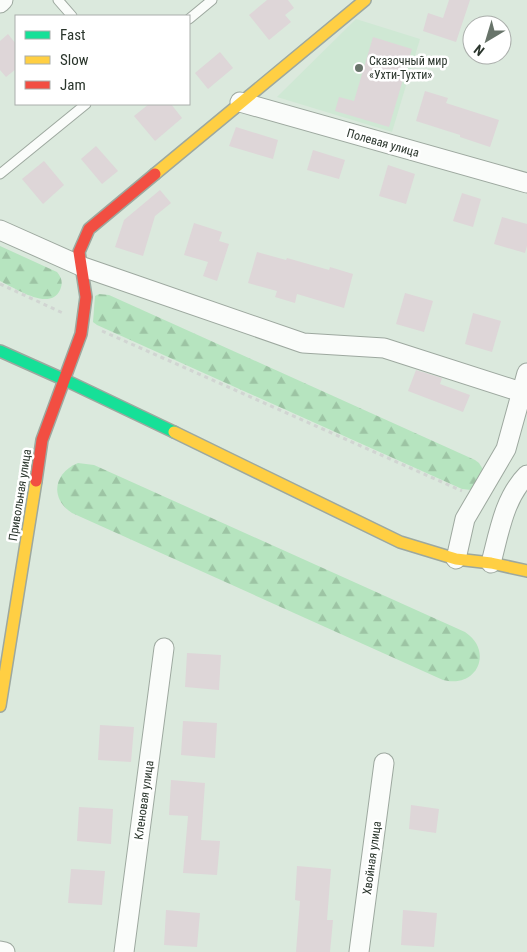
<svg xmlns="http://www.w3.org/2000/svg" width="527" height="952" font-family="'Roboto Condensed',sans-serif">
<defs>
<pattern id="forest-firs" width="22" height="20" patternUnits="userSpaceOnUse" patternTransform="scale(1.25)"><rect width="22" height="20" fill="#b6e4bf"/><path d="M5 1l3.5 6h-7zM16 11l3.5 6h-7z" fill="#9dc4a4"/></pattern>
</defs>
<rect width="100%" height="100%" fill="#dbe9dd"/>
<polygon fill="#cfe8d4" points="356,19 420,39 392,132 277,97"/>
<g fill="url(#forest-firs)">
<path d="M0 246 57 272C62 278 63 283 60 290 50 312 15 288 0 281Z"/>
<polygon points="99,294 109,295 475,460 479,463 484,471 471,490 462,489 97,325 93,322 95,296"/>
<path d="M78 463 94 465 465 632C494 651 477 689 443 680L72 513C50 499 53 473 78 463Z"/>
</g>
<g fill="#ded6d8">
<polygon points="267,0 288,0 294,8 285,15 291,22 269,40 249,15"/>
<polygon points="449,0 470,0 456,42 423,31 428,13 443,18"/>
<polygon points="8,34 16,44 16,69 6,77 0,70 0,41"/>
<polygon points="373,37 412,49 389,127 335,111 339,97 354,101"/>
<polygon points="220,52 233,68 208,89 195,73"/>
<polygon points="425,91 448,98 446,103 499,120 490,147 460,137 460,135 416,121"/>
<polygon points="149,104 171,104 182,118 155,141 134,116"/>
<polygon points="236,127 278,140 273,159 229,146"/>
<polygon points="96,146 118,171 102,184 81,159"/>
<polygon points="313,150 345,160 339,179 307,170"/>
<polygon points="44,161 64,185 43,204 22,179"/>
<polygon points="388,165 415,174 406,204 379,196"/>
<polygon points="160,190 171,203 155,216 143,256 115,247 124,220"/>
<polygon points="462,193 481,199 473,227 453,221"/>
<polygon points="502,217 527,224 527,246 525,253 494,244"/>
<polygon points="194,223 222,232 219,241 229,244 217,281 203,276 208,262 184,255"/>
<polygon points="257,252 286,260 287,258 329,270 330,267 353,274 344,308 297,294 295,303 275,297 277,291 248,283"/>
<polygon points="405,293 433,301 424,332 396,324"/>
<polygon points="473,313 501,321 492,352 465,344"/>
<polygon points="416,370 442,378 440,384 470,395 463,412 408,391"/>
<polygon points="187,653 221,655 219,690 185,687"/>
<polygon points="183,721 217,723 215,758 181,755"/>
<polygon points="100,725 134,727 131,762 98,760"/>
<polygon points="171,780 205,783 201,840 220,841 217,875 183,873 188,816 169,815"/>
<polygon points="411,805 439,809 436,833 409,829"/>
<polygon points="79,807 113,809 111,844 77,841"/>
<polygon points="297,866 331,869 327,920 333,920 330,952 296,952 300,901 295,900"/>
<polygon points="71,869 105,871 102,905 68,903"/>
<polygon points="166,910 200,913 197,947 164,945"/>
<polygon points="403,910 437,913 434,947 401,945"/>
</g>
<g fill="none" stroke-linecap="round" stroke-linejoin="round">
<defs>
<g id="lane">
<polyline points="58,0 72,16"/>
<polyline points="189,19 212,0"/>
<polyline points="0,174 86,104"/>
</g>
<g id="street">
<polyline points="0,3 3,0"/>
<polyline points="240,102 527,183"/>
<polyline points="0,230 83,267 303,343 384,348 521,392"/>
<polyline points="456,559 465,519 506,449 527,373"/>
<path d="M491 563C499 533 504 498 527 475"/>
<polyline points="0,951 5,952"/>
<polyline points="124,952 164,648"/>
<polyline points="359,952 384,763"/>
</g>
<polyline id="fast" points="0,351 65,380 174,432"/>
<g id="slow">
<polyline points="155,174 365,0"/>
<polyline points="174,432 400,542 456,559 491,563 527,571"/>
<polyline points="0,706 36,481"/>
</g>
<polyline id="jam" points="36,481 42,440 81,334 86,297 79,252 89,229 155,174"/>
</defs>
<use href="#lane" stroke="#9da89f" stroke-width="11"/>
<use href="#street" stroke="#9da89f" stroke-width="21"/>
<use href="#fast" stroke="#9da89f" stroke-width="14"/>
<use href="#slow" stroke="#9da89f" stroke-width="14"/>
<use href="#jam" stroke="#9da89f" stroke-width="14"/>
<g stroke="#d1d5d2" stroke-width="3" stroke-dasharray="4 4" stroke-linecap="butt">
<polyline points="0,284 65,314"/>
<polyline points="102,331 462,491"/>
</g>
<use href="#lane" stroke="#fafcfa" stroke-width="9"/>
<use href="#street" stroke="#fafcfa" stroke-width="19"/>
<use href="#fast" stroke="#16e098" stroke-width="11"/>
<use href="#slow" stroke="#ffcf43" stroke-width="11"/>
<use href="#jam" stroke="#f24e42" stroke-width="11"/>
</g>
<circle fill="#68746a" stroke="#fff" stroke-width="2" cx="359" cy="68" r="5"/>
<g text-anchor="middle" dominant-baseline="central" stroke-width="5" stroke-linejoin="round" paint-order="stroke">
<g font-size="12" fill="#2a352c" stroke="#fff" text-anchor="start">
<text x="369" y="61">Сказочный мир<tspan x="369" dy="14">«Ухти-Тухти»</tspan></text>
</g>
<g font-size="12" fill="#2a352c" stroke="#fff">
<text transform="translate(383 143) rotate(16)">Полевая улица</text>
<text transform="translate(20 495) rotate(-81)">Привольная улица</text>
<text transform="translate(144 800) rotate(-82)">Кленовая улица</text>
<text transform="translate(372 858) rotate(-82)">Хвойная улица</text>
</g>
</g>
<rect x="15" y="15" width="175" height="90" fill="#ffffff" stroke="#aaaeab"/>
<rect x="25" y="31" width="25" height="8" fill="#16e098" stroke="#aaaeab"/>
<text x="60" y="40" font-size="15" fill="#2a352c">Fast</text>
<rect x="25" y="56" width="25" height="8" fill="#ffcf43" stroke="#aaaeab"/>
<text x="60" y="65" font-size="15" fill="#2a352c">Slow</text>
<rect x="25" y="81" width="25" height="8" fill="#f24e42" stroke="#aaaeab"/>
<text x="60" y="90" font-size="15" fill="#2a352c">Jam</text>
<g transform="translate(487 40) rotate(218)"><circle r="24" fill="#ffffff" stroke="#aaaeab"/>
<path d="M0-4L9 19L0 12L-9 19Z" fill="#68746a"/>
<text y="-8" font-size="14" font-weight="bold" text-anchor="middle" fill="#2a352c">N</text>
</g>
</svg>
